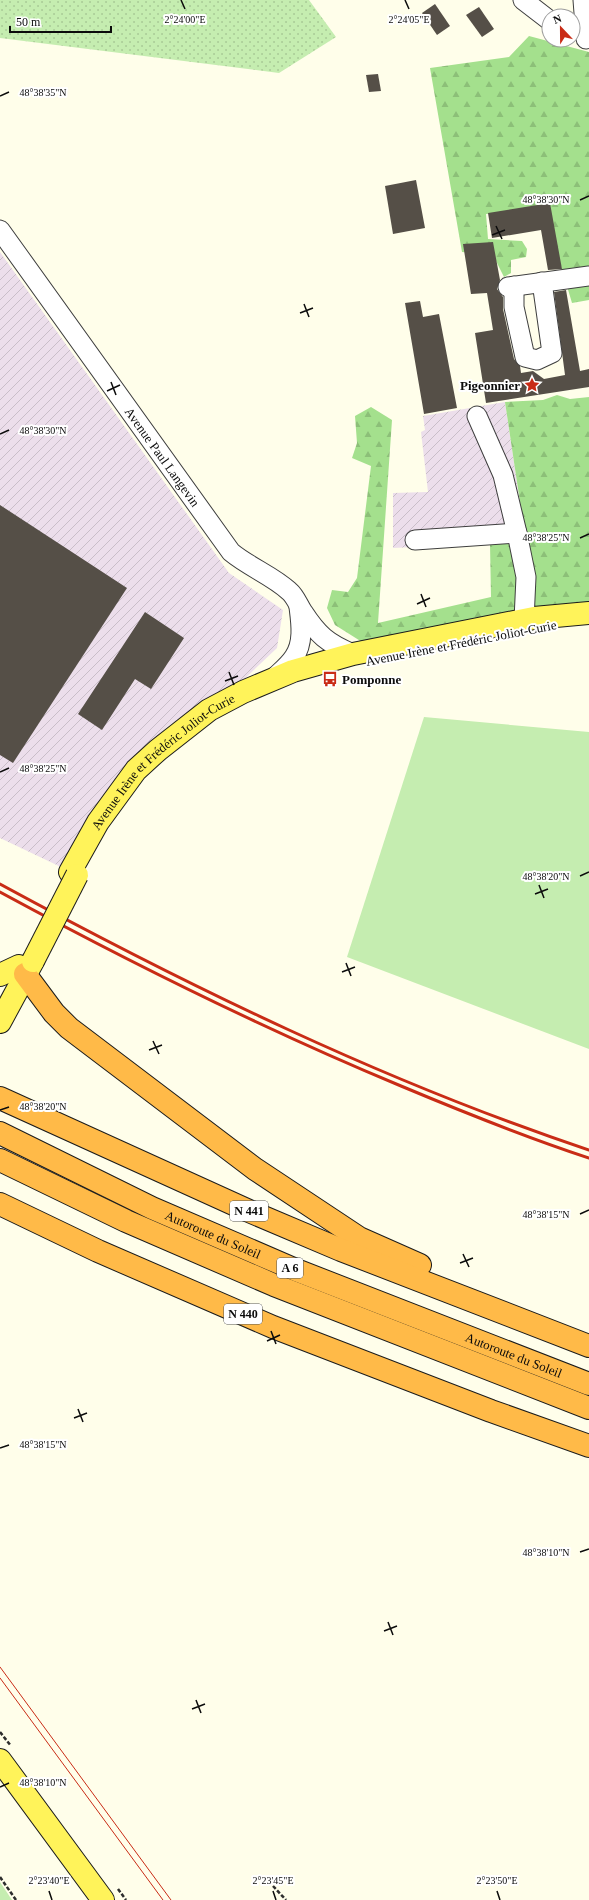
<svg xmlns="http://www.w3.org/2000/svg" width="589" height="1900" font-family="Georgia,serif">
<defs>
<pattern id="industrial-furrows" width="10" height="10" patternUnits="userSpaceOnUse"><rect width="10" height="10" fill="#ecdeeb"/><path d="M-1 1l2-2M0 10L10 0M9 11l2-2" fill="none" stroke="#c9bdc8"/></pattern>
<pattern id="forest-firs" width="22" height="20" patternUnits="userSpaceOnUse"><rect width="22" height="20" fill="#a4e08d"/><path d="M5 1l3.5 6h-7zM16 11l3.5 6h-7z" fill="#8cbf78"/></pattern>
<pattern id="garden-dots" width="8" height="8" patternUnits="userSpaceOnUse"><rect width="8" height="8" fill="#c5edb0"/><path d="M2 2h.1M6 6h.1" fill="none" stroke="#a8ca96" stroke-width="1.8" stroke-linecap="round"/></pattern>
</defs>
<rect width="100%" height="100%" fill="#fffeea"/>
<g fill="url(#industrial-furrows)">
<polygon points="0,252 229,573 283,610 277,648 239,684 205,701 168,726 127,765 63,868 0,838"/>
<polygon points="505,402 526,542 393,548 393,493 428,492 421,432 425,430 423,416"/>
</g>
<g fill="#c5edb0">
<polygon points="424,717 589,732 589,1049 347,957"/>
<polygon points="0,1882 12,1900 0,1900"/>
</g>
<g fill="url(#forest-firs)">
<polygon points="529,36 589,52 589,300 572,303 553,239 523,212 486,214 488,239 522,241 527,249 526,257 511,260 511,273 504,277 493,255 462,252 430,68 509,57"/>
<polygon points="557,395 570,399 589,397 589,603 362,642 335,625 327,608 332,590 348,592 357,578 371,466 352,458 357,443 355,416 371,407 392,420 378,623 491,597 490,544 526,542 505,402 543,400"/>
</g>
<polygon fill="url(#garden-dots)" points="0,0 309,0 336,37 279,73 0,38"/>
<g fill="#554f47">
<polygon points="435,4 450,26 437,35 422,13"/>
<polygon points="479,7 494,29 482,37 466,15"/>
<polygon points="378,74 381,91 369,92 366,75"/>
<polygon points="416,180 425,228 393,234 385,186"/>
<polygon points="550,203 562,269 548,270 541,230 492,238 488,213"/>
<polygon points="493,242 500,280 497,289 503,297 503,309 514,359 520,366 521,373 533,371 544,379 565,375 554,292 566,290 580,371 589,369 589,387 486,403 475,333 493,330 487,293 471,294 463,244"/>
<polygon points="420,301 423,317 439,314 457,408 424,414 405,303"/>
<polygon points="0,505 127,588 13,763 0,755"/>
<polygon points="145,612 184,638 151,689 135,679 102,730 78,714"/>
</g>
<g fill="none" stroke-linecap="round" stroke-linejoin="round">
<defs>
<g id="minor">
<polyline points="523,0 549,20"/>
<polyline points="583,0 586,39"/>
<path id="s1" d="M0 230 231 552C249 567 273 576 289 591 296 597 298 605 303 612 318 635 327 643 353 654"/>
<polyline points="514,286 514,307 525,357 537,360 552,353 542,282"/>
<polyline points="508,287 589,276"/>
<polyline points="477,416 503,475 517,533 526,577 524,620"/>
<polyline points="415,540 517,533"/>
<path d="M274 678C280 672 289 665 294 657 304 643 301 623 299 607"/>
</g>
<g id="major">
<path id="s2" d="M70 872 98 822 136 770 158 750 209 710 243 692 293 671 353 654 534 618 589 613"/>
<polyline points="0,975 19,966"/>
<polyline points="0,1022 33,961"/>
<polyline points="0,1760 103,1900"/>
</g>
<g id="highway">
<polyline points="25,974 54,1013 69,1028 255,1169 359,1238 420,1265"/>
<polyline points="0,1098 249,1211 341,1250 589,1346"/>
<path id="s3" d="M0 1133 152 1208 296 1270 589 1384"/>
<polyline points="0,1160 126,1221 274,1285 589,1408"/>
<polyline points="0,1204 98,1251 273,1327 491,1411 589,1446"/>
</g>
</defs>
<use href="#minor" stroke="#3e3e3e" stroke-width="21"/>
<use href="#major" stroke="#1c1c1c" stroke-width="24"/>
<use href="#highway" stroke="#1c1c1c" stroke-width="24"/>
<g stroke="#2d2d2d" stroke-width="2.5" stroke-dasharray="4 2" stroke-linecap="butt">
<polyline points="0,1732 11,1746"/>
<polyline points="0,1877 16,1900"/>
<polyline points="273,1886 286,1900"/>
<polyline points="118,1889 126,1900"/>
</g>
<use href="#minor" stroke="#fff" stroke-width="19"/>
<use href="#major" stroke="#fff35a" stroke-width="22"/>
<use href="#highway" stroke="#ffba48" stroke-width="22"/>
<g stroke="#c92c16" stroke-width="1">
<polyline points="0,1667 171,1900"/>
<polyline points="0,1678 163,1900"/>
</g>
<g stroke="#c92c16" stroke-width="3">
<path d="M0 884C188 986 385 1082 589 1150"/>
<path d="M0 892C131 963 264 1029 401 1086 463 1112 525 1137 589 1158"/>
</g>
<defs>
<polyline id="major-bridge" points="33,961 77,875"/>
</defs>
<use href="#major-bridge" stroke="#1c1c1c" stroke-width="24" stroke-linecap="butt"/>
<use href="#major-bridge" stroke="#fff35a" stroke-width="22"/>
</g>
<path fill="none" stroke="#0b0b0b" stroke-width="1.5" d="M181 0 185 9M405 0 409 9M0 96 9 92M580 200 589 196M496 226 502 239M492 235 505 230M304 304 309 317M300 313 313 308M111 382 116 395M107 391 120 385M0 434 9 430M580 538 589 534M421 594 426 607M417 604 430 598M229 672 234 685M225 681 238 676M0 772 9 768M580 876 589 872M539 885 544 898M535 894 548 889M346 963 351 976M342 972 355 967M153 1041 159 1054M149 1050 162 1045M0 1110 9 1107M580 1214 589 1210M463 1254 469 1267M460 1263 473 1258M271 1331 276 1344M267 1341 280 1335M78 1409 83 1422M74 1418 87 1413M0 1448 9 1445M580 1552 589 1549M388 1622 393 1635M384 1631 397 1626M196 1700 201 1713M192 1709 205 1704M0 1787 9 1783M49 1891 52 1900M273 1891 276 1900M497 1891 500 1900"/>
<defs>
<symbol id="sight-bare" viewBox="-9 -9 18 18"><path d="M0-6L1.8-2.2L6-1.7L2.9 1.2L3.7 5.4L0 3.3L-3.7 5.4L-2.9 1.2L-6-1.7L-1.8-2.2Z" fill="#c92c16" stroke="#fff" stroke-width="2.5" paint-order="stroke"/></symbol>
<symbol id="bus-bare" viewBox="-9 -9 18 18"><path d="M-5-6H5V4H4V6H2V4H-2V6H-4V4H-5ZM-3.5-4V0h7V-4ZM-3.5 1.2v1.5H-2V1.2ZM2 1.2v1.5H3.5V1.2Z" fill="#c92c16" stroke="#fff" stroke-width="2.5" paint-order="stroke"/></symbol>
</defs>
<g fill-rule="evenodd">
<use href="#sight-bare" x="521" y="374" width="22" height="22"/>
<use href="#bus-bare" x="319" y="668" width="22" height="22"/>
</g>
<g text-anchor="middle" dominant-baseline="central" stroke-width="4" stroke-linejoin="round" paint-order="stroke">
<g fill="#fff" stroke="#545454" stroke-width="1">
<rect x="230" y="1201" width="38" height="20" rx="3"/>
<rect x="277" y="1258" width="26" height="20" rx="3"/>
<rect x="224" y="1304" width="38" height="20" rx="3"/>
</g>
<g font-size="12" font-weight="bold" fill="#0b0b0b">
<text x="249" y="1211">N 441</text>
<text x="290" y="1268">A 6</text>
<text x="243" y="1314">N 440</text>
</g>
<g font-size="13" font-weight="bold" fill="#0b0b0b" stroke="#fff" text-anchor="end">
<text x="520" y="385">Pigeonnier</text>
<text x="342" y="679" text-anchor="start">Pomponne</text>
</g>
<g font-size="13" fill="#0b0b0b" stroke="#fff">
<text stroke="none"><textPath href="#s1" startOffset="279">Avenue Paul Langevin</textPath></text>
<text transform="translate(461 643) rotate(-11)">Avenue Irène et Frédéric Joliot-Curie</text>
<text stroke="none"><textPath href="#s2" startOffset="147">Avenue Irène et Frédéric Joliot-Curie</textPath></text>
<text stroke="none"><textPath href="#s3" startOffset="236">Autoroute du Soleil</textPath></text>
<text stroke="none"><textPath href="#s3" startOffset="560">Autoroute du Soleil</textPath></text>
</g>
</g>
<g font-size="10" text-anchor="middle" fill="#0b0b0b" stroke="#fff" stroke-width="4" stroke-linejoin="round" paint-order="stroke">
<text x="185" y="23">2°24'00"E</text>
<text x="409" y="23">2°24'05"E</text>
<text x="43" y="96">48°38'35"N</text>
<text x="546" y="203">48°38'30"N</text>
<text x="43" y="434">48°38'30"N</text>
<text x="546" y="541">48°38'25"N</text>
<text x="43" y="772">48°38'25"N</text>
<text x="546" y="880">48°38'20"N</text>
<text x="43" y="1110">48°38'20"N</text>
<text x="546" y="1218">48°38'15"N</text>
<text x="43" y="1448">48°38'15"N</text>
<text x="546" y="1556">48°38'10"N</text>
<text x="43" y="1786">48°38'10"N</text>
<text x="49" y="1884">2°23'40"E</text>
<text x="273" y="1884">2°23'45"E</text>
<text x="497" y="1884">2°23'50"E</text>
</g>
<g transform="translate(561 28) rotate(338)"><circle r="19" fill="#ffffff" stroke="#9d9d9d"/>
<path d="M0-3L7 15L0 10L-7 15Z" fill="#c92c16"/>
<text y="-6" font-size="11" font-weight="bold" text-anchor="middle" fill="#0b0b0b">N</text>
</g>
<path d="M10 26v6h101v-6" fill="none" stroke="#0b0b0b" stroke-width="2"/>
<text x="16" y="26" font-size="12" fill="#0b0b0b" stroke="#ffffff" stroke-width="3" paint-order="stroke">50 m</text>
</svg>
